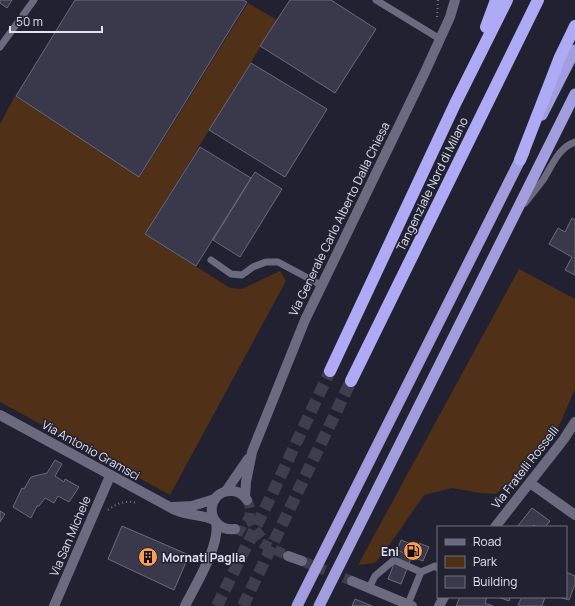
<svg xmlns="http://www.w3.org/2000/svg" width="575" height="606" font-family="Manrope,sans-serif">
<rect width="100%" height="100%" fill="#222132"/>
<g fill="#503016">
<polygon points="248,3 277,20 145,234 230,288 242,289 280,271 286,281 170,495 0,402 0,124 15,96 140,177"/>
<polygon points="519,269 575,299 575,389 555,435 511,481 496,494 480,493 452,488 424,495 395,537 375,563 358,565"/>
</g>
<g fill="#3a394b" stroke="#6a697d">
<polygon points="0,0 12,0 7,8 0,3"/>
<polygon points="75,0 243,0 247,2 139,177 16,96"/>
<polygon points="290,0 331,0 376,29 335,93 260,46"/>
<polygon points="251,63 327,109 285,177 209,130"/>
<polygon points="200,147 251,178 196,266 145,234"/>
<polygon points="255,172 282,189 240,257 213,240"/>
<polygon points="572,218 575,220 575,275 565,270 572,257 549,244 558,228 565,232"/>
<polygon points="55,460 62,464 55,476 64,482 65,479 79,487 69,502 58,496 54,503 45,498 39,506 37,506 31,518 13,507 22,488 24,489 31,477 47,473"/>
<polygon points="532,508 550,521 545,527 536,527 534,525 532,527 517,527"/>
<polygon points="0,511 5,514 0,522"/>
<polygon points="122,526 189,555 174,590 108,559"/>
<polygon points="401,540 418,547 419,543 429,547 423,561 397,551"/>
<polygon points="399,551 412,556 401,584 388,579"/>
<polygon points="566,572 575,576 575,584 569,600 559,597 566,597"/>
<polygon points="460,597 487,597 485,603 493,606 456,606"/>
<polygon points="498,597 510,597 509,601"/>
<polygon points="522,597 545,597 542,606 520,606 518,605"/>
<polygon points="355,599 372,606 352,606"/>
</g>
<g fill="none" stroke-linecap="round" stroke-linejoin="round">
<g stroke="#3f3e4e" stroke-width="10" stroke-dasharray="10 5" stroke-linecap="butt">
<polyline points="249,516 253,526 265,542"/>
<path d="M246 522C251 515 251 509 248 502"/>
<polyline points="235,529 244,532 265,545 288,556"/>
<polyline points="302,561 352,581"/>
</g>
<g stroke="#3f3e4e" stroke-width="12" stroke-dasharray="12 6" stroke-linecap="butt">
<polyline points="217,606 273,492 330,371"/>
<polyline points="243,606 351,381"/>
</g>
<g stroke="#757483" stroke-width="2" stroke-dasharray="1 3" stroke-linecap="butt">
<polyline points="437,17 438,0"/>
<path d="M108 510C117 503 126 500 137 503"/>
</g>
<g stroke="#6b6a7f" stroke-width="7">
<polyline points="376,0 440,39"/>
<polyline points="0,47 34,0"/>
<path d="M525 203C531 195 537 188 543 180 552 166 558 148 575 142"/>
<polyline points="211,260 231,274 242,275 253,267 266,262 278,262 321,285"/>
<polyline points="421,572 435,566 438,568"/>
<polyline points="369,588 375,576 394,560 421,572 408,604"/>
</g>
<g stroke="#6b6a7f" stroke-width="10">
<path d="M0 415 175 510C188 516 202 514 214 520"/>
<polyline points="530,483 575,515"/>
<polyline points="173,507 192,506 215,499"/>
<polyline points="495,527 564,439 575,422"/>
<polyline points="54,606 110,476"/>
<polyline points="439,606 444,597"/>
</g>
<g stroke="#6b6a7f" stroke-width="10">
<polyline points="226,491 248,459"/>
<polyline points="245,497 246,482 252,452 305,320 425,72 450,17 455,0"/>
<path d="M235 529C205 532 204 490 232 491 238 491 243 494 247 500"/>
<polyline points="288,556 302,561"/>
<polyline points="352,581 412,606"/>
<path d="M185 606C195 586 221 544 216 522"/>
</g>
<g stroke="#a29dde" stroke-width="11">
<polyline points="542,115 575,50"/>
<polyline points="297,606 524,152"/>
<polyline points="319,606 575,94"/>
</g>
<g stroke="#afaaf6" stroke-width="12">
<polyline points="486,27 496,0"/>
<polyline points="520,160 560,57 575,26"/>
<polyline points="330,371 455,104 507,0"/>
<polyline points="351,381 538,0"/>
</g>
</g>
<defs>
<symbol id="fuel-disc" viewBox="-11 -11 22 22"><circle r="9.5" fill="#fb9e50" stroke="#222132"/><path d="M-5.5-6h7V0h2V4h1.3V-2.5L3-4.5l.8-.8L6-3V5H2.5V1h-1V6h-7ZM-4.2-4.7v3.2H.2V-4.7Z" fill="#111"/></symbol>
<symbol id="building-disc" viewBox="-11 -11 22 22"><circle r="9.5" fill="#fb9e50" stroke="#222132"/><path d="M-4-6H4V6H1V3H-1V6H-4ZM-2.5-4.3h1.7v1.8h-1.7ZM.8-4.3h1.7v1.8H.8ZM-2.5-1h1.7V.8h-1.7ZM.8-1h1.7V.8H.8Z" fill="#111"/></symbol>
</defs>
<g fill-rule="evenodd">
<use href="#fuel-disc" x="402" y="540" width="22" height="22"/>
<use href="#building-disc" x="137" y="546" width="22" height="22"/>
</g>
<g text-anchor="middle" dominant-baseline="central" stroke-width="3" stroke-linejoin="round" paint-order="stroke">
<g font-size="12" fill="#e2e2ee" stroke="#222132">
<text transform="translate(432 184) rotate(-64)">Tangenziale Nord di Milano</text>
<text transform="translate(339 219) rotate(-64)">Via Generale Carlo Alberto Dalla Chiesa</text>
<text transform="translate(91 450) rotate(29)">Via Antonio Gramsci</text>
<text transform="translate(525 467) rotate(-52)">Via Fratelli Rosselli</text>
<text transform="translate(70 536) rotate(-67)">Via San Michele</text>
</g>
<g font-size="12" font-weight="bold" fill="#e2e2ee" stroke="#222132" text-anchor="end">
<text x="399" y="551">Eni</text>
<text x="162" y="557" text-anchor="start">Mornati Paglia</text>
</g>
</g>
<rect x="437" y="526" width="130" height="72" fill="#222132" stroke="#6f6e7d"/>
<rect x="445" y="539" width="20" height="6" fill="#6b6a7f" stroke="#6f6e7d"/>
<text x="473" y="546" font-size="12" fill="#e2e2ee">Road</text>
<rect x="445" y="556" width="20" height="12" fill="#503016" stroke="#6f6e7d"/>
<text x="473" y="566" font-size="12" fill="#e2e2ee">Park</text>
<rect x="445" y="576" width="20" height="12" fill="#3a394b" stroke="#6f6e7d"/>
<text x="473" y="586" font-size="12" fill="#e2e2ee">Building</text>
<path d="M10 26v6h92v-6" fill="none" stroke="#e2e2ee" stroke-width="2"/>
<text x="16" y="26" font-size="12" fill="#e2e2ee" stroke="#222132" stroke-width="3" paint-order="stroke">50 m</text>
</svg>
